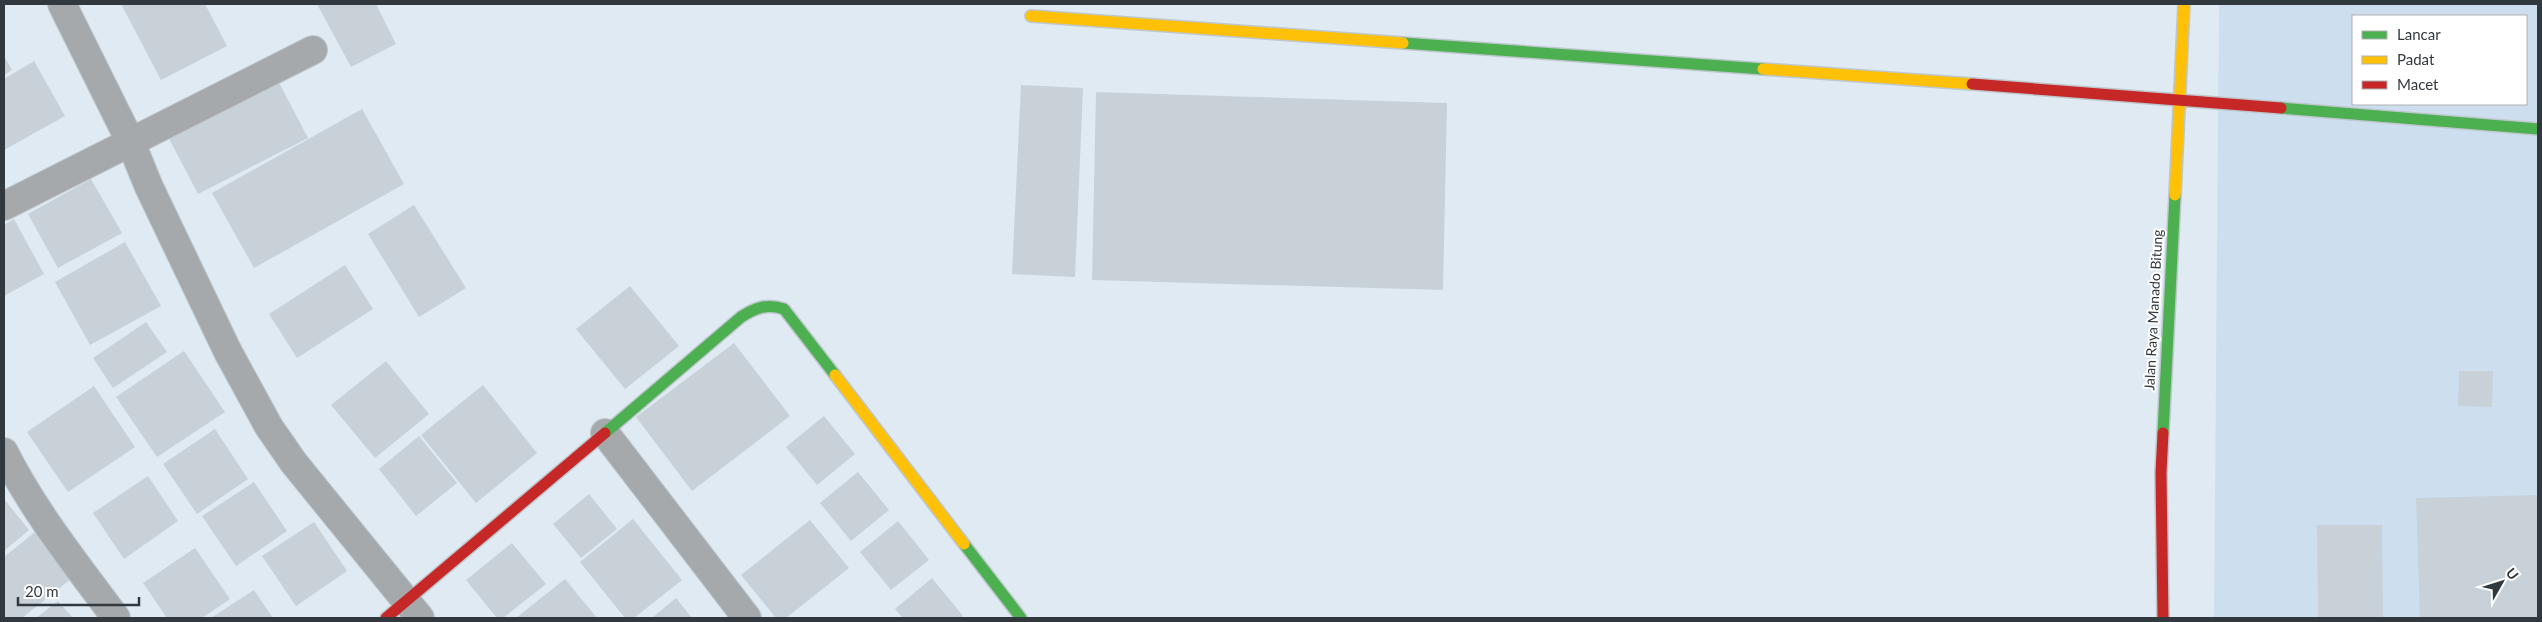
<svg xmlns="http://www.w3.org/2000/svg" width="2542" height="622" font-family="Lato,sans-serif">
<rect width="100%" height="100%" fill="#dfeaf3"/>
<path fill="#cddfef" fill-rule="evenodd" d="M2219 4H2538V618H2214ZM2353 16H2526V104H2353Z"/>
<g fill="#c8d1d8">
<polygon points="121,4 205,4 227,46 161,80"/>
<polygon points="317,4 376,4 396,44 351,67"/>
<polygon points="4,56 12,70 4,75"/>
<polygon points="34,61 65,116 4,150 4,79"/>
<polygon points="275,75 308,138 198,194 165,131"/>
<polygon points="1021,85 1083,88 1075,277 1012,274"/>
<polygon points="1096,92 1447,103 1443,290 1092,280"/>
<polygon points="362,109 404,184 254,268 212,193"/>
<polygon points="91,179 122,233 58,268 28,214"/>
<polygon points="414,205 466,288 419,317 368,234"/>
<polygon points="14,219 44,274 4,296 4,225"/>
<polygon points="125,242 161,306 90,345 55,282"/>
<polygon points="345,265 373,309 297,358 269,314"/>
<polygon points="630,286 679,346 625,389 576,329"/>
<polygon points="146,322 167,352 113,388 93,358"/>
<polygon points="734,343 790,416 692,491 636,417"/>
<polygon points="184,351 225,412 157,457 116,397"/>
<polygon points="386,361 429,414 375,458 331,405"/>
<polygon points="2459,371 2493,371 2492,407 2458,406"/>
<polygon points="483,385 537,453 476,503 421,435"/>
<polygon points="94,386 135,447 68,492 27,432"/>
<polygon points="824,416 855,454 817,485 786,447"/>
<polygon points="215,429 248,479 197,514 163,464"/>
<polygon points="419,436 457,483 416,516 379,469"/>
<polygon points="858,472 889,510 851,541 820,503"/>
<polygon points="148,476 178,521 124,559 93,513"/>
<polygon points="254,482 287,531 236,566 202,516"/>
<polygon points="589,494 617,529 581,558 553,524"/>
<polygon points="2538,495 2538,618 2420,618 2416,498"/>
<polygon points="4,499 29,530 4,551"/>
<polygon points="633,519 682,580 634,618 625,618 580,562"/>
<polygon points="810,520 849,568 786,618 776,618 741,575"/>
<polygon points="898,521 929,560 891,590 860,552"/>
<polygon points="314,522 347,571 296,606 262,556"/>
<polygon points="2317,525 2382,525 2383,618 2318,618"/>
<polygon points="35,532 72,578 22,618 4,618 4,557"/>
<polygon points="512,543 546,584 503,618 497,618 466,580"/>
<polygon points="195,548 230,599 202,618 167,618 143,583"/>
<polygon points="932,578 963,616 960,618 903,618 895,609"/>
<polygon points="565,579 597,618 516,618"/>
<polygon points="254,590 273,618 211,618"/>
<polygon points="676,598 692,618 652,618"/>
<polygon points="58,601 73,618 36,618"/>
</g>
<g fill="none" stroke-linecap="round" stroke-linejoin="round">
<defs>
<g id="street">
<polyline points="62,4 131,143 149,187 228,352 269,427 294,463 420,618"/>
<polyline points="4,206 313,50"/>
<polyline points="605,433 747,618"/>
<path d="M4 452C34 512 77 565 116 618"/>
</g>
<g id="fast">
<polyline points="1403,43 1763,69"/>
<polyline points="2281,108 2538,129"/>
<path d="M605 433 741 317C755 308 767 303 784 309L835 375"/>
<polyline points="2163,433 2175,195"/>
<polyline points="964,544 1021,618"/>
</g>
<g id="slow">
<polyline points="1031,16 1403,43"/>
<polyline points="1763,69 1972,84"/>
<polyline points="2175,195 2184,4"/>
<polyline points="835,375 964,544"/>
</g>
<g id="jam">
<polyline points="1972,84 2281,108"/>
<polyline points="2163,433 2161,473 2163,618"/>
<polyline points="386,618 605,433"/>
</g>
</defs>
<use href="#street" stroke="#bec7cd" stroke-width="30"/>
<use href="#fast" stroke="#bec7cd" stroke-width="14"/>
<use href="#slow" stroke="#bec7cd" stroke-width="14"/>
<use href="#jam" stroke="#bec7cd" stroke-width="14"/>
<use href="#street" stroke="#a5a9ac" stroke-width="28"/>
<use href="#fast" stroke="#4caf50" stroke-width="11"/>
<use href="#slow" stroke="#ffc107" stroke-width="11"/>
<use href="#jam" stroke="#c62828" stroke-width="11"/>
</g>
<g text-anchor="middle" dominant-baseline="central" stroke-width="4" stroke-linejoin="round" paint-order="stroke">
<g font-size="14" fill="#31393f" stroke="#fff">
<text transform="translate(2153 310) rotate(-87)">Jalan Raya Manado Bitung</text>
</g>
</g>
<rect width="2542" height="622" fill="none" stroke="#31393f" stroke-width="10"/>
<rect x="2352" y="15" width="175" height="90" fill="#ffffff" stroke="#adb0b2"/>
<rect x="2362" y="31" width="25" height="8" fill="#4caf50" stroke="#adb0b2"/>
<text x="2397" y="40" font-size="15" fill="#31393f">Lancar</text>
<rect x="2362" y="56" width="25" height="8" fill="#ffc107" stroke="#adb0b2"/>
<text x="2397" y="65" font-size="15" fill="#31393f">Padat</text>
<rect x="2362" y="81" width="25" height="8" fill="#c62828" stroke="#adb0b2"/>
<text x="2397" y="90" font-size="15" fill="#31393f">Macet</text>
<g transform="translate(2502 582) rotate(51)" stroke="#ffffff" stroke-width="4" paint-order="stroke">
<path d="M0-4L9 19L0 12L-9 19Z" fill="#31393f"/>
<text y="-8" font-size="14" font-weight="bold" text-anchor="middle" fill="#31393f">U</text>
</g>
<path d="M18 597v8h121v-8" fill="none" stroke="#31393f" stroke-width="2.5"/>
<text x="25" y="597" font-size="15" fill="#31393f" stroke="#ffffff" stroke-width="4" paint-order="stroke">20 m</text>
</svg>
